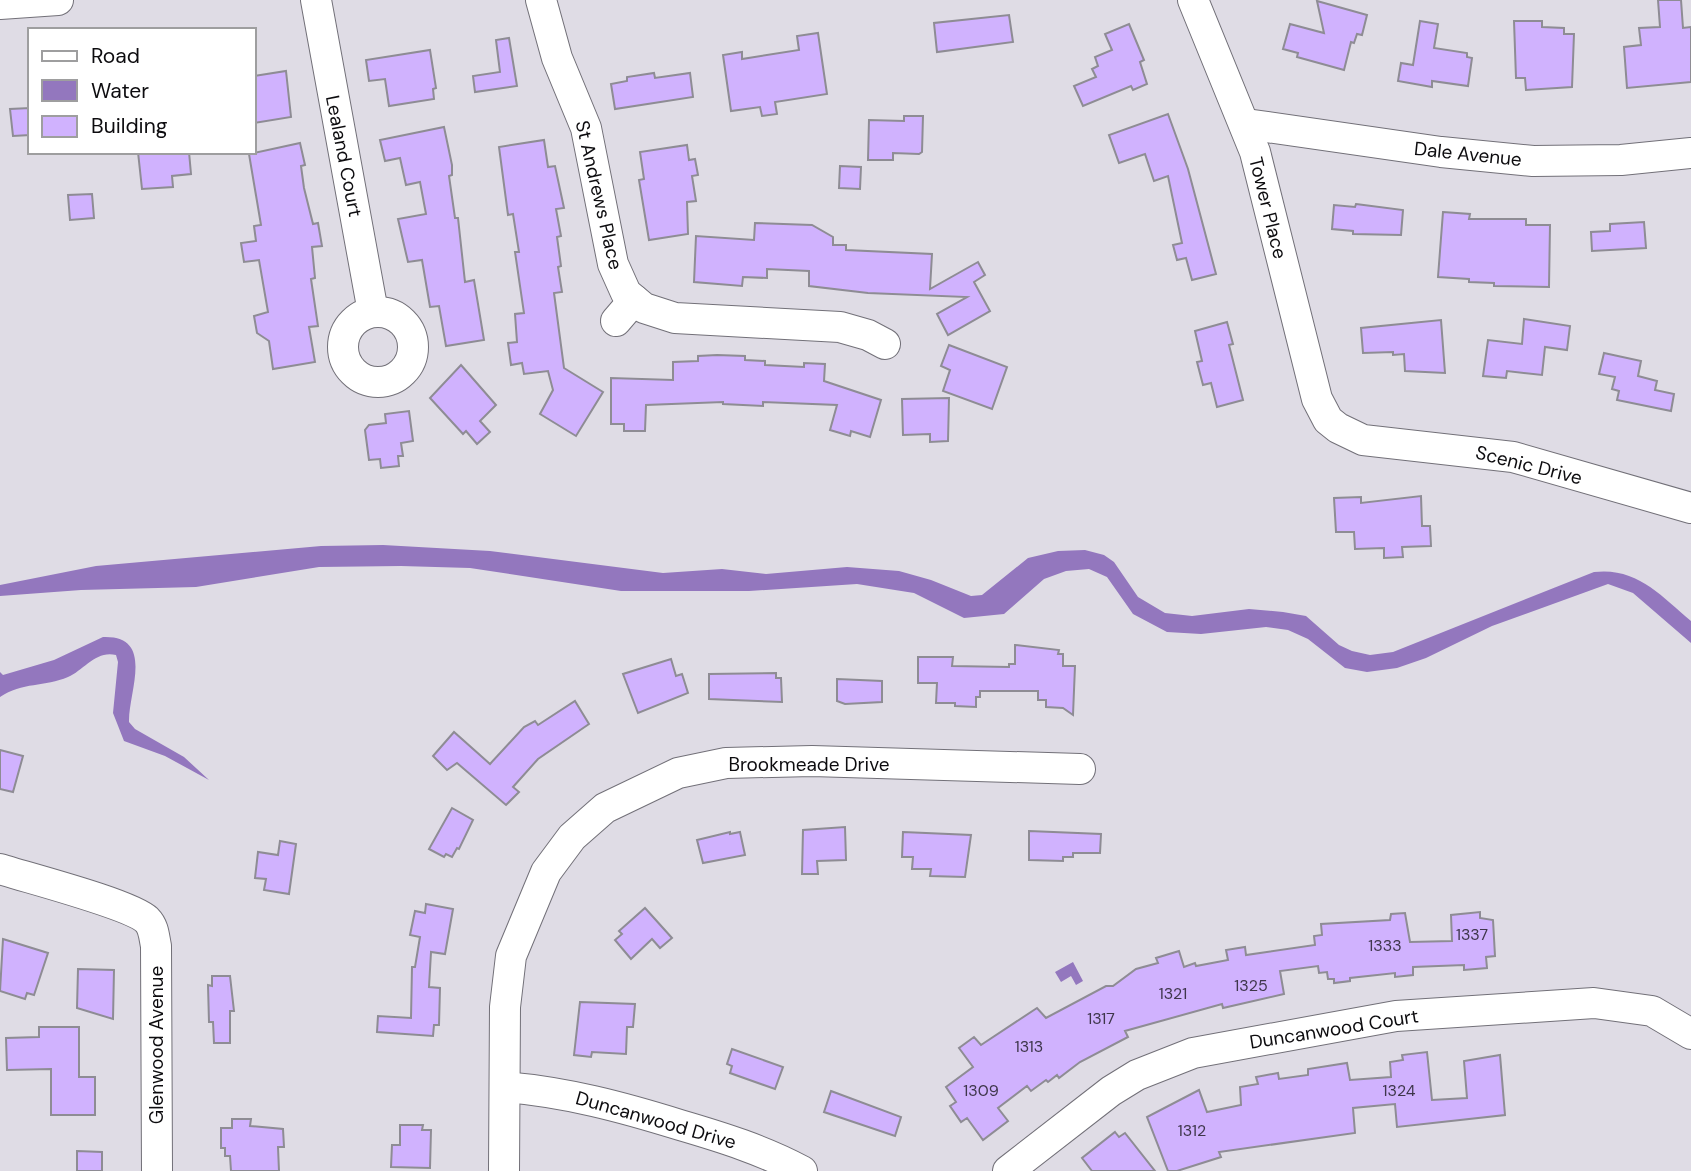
<svg xmlns="http://www.w3.org/2000/svg" width="1691" height="1171" font-family="'DM Sans',sans-serif">
<rect width="100%" height="100%" fill="#dfdce5"/>
<g fill="#9377be">
<path d="M383 545 490 551 663 573 722 569 766 574 847 567 899 571 931 580 971 596 982 595 1028 558 1058 551 1085 550 1104 555 1114 562 1138 597 1165 613 1192 616 1249 609 1283 612 1306 616 1339 645 1352 651 1370 655 1393 652 1594 572C1637 567 1660 595 1691 621V643L1633 593 1608 584 1492 626 1426 658 1397 668 1367 672 1345 668 1308 639 1288 630 1266 627 1201 634 1167 632 1133 614 1107 577 1089 569 1066 571 1044 579 1004 614 964 618 914 593 857 584 749 591H621L470 568 401 566 319 567 196 587 81 590 0 596V585L96 566 321 546Z"/>
<path d="M103 637C156 635 128 693 129 722L135 729 184 757 209 780 165 756 124 741 113 713 118 662 116 655C96 650 84 670 68 677 45 687 22 682 0 697V672L3 675 54 660Z"/>
<polygon points="1073,962 1083,981 1076,985 1071,976 1061,982 1055,972"/>
</g>
<g fill="#d0b2fe" stroke="#8e8c94" stroke-width="2">
<polygon points="1658,0 1681,0 1683,28 1691,27 1691,82 1627,88 1624,47 1641,45 1639,28 1660,27"/>
<polygon points="1317,1 1367,15 1362,35 1357,34 1354,43 1351,42 1344,70 1297,57 1298,53 1283,49 1290,24 1324,33"/>
<polygon points="1009,15 1013,42 937,52 934,23"/>
<polygon points="1420,21 1438,24 1434,48 1467,53 1467,57 1472,58 1468,86 1432,81 1432,87 1398,81 1401,63 1413,65"/>
<polygon points="1514,21 1542,21 1542,27 1564,28 1564,34 1574,34 1572,87 1526,90 1525,78 1516,78"/>
<polygon points="1129,24 1144,60 1140,62 1147,84 1133,90 1131,86 1083,106 1074,86 1096,77 1092,69 1098,66 1095,57 1112,50 1105,34"/>
<polygon points="818,33 827,94 775,102 777,114 762,116 760,107 731,111 723,55 742,52 742,59 799,50 797,36"/>
<polygon points="509,38 517,86 475,92 473,76 500,72 496,40"/>
<polygon points="430,50 436,88 433,89 434,99 389,106 385,79 369,81 366,60"/>
<polygon points="286,71 291,117 254,123 254,76"/>
<polygon points="654,73 655,78 690,73 693,97 615,109 611,84 627,81 627,77"/>
<polygon points="30,108 30,135 13,136 10,109"/>
<polygon points="1168,114 1188,169 1216,274 1192,280 1186,258 1177,260 1173,245 1182,243 1168,176 1154,181 1145,154 1119,163 1109,135"/>
<polygon points="904,116 923,116 922,152 919,154 893,153 893,160 868,160 869,120 904,121"/>
<polygon points="444,127 452,165 452,175 449,176 455,218 458,218 465,282 474,280 484,340 446,346 439,306 430,307 422,260 408,262 398,219 426,214 420,182 406,185 400,158 385,161 380,140"/>
<polygon points="544,140 548,167 555,166 564,208 556,209 561,236 557,237 561,266 558,267 562,292 554,293 564,368 603,392 576,436 540,414 553,390 548,371 524,374 522,363 511,365 508,343 517,342 515,314 524,313 515,252 519,252 513,214 508,215 499,147"/>
<polygon points="300,143 305,165 301,166 304,188 313,224 318,223 322,246 312,247 315,278 311,279 318,326 309,327 315,362 273,369 269,341 257,333 254,316 268,312 259,260 244,262 241,243 256,241 254,226 261,225 249,154"/>
<polygon points="687,145 689,160 695,159 698,175 692,176 696,201 687,202 688,234 649,240 639,180 644,179 640,152"/>
<polygon points="138,152 189,152 191,174 172,176 173,187 142,189"/>
<polygon points="840,166 861,167 860,189 839,188"/>
<polygon points="92,194 94,218 70,220 68,195"/>
<polygon points="1356,204 1403,210 1401,235 1353,234 1353,231 1332,229 1334,205 1355,207"/>
<polygon points="1443,212 1470,214 1469,219 1526,219 1526,225 1550,225 1549,287 1494,286 1494,283 1469,282 1469,279 1438,277"/>
<polygon points="1644,222 1646,248 1592,251 1591,232 1610,231 1610,224"/>
<polygon points="755,223 812,225 833,237 833,245 846,245 846,250 932,254 930,289 978,262 985,275 974,282 990,311 948,335 937,314 967,297 868,293 809,286 809,271 767,269 767,278 743,277 742,286 694,282 696,236 754,240"/>
<polygon points="1524,319 1570,326 1567,350 1545,347 1542,375 1507,371 1506,378 1483,376 1488,340 1522,344"/>
<polygon points="1441,320 1445,373 1405,371 1404,354 1393,355 1393,352 1363,353 1361,328"/>
<polygon points="1227,322 1233,344 1229,345 1243,400 1217,407 1211,383 1203,385 1197,362 1202,361 1195,331"/>
<polygon points="949,345 1007,367 992,409 943,391 950,370 941,366"/>
<polygon points="1604,353 1641,361 1638,376 1657,381 1655,390 1674,394 1671,411 1617,400 1619,391 1612,389 1615,377 1599,374"/>
<polygon points="717,355 745,356 745,360 765,361 765,365 804,367 804,363 825,364 824,381 881,400 870,437 851,431 850,436 830,430 837,405 763,402 763,406 723,404 723,402 646,405 645,431 624,431 624,424 611,424 611,378 673,380 673,362 698,361 698,356"/>
<polygon points="461,365 496,405 480,421 490,432 477,444 466,431 463,434 430,398"/>
<polygon points="949,398 948,441 930,442 930,434 903,435 902,399"/>
<polygon points="409,411 413,441 401,443 403,456 398,456 399,466 381,468 380,459 369,460 365,430 369,425 386,423 385,414"/>
<polygon points="1421,496 1422,526 1430,526 1431,546 1402,547 1403,557 1384,558 1384,548 1355,549 1354,532 1336,532 1334,498 1361,497 1361,503"/>
<polygon points="1015,645 1059,650 1058,654 1063,654 1063,666 1075,666 1073,715 1063,708 1046,707 1046,700 1038,700 1038,691 980,691 980,697 976,697 976,707 955,706 955,703 936,703 937,683 918,683 918,657 953,657 952,666 1009,667 1009,664 1015,664"/>
<polygon points="671,659 676,676 682,674 688,693 638,713 623,674"/>
<polygon points="776,673 776,678 781,678 782,702 709,699 709,674"/>
<polygon points="837,679 882,681 882,702 845,704 837,701"/>
<polygon points="575,701 589,724 538,759 513,787 519,792 506,805 457,763 447,770 433,756 454,732 490,764 524,727 535,721 538,725"/>
<polygon points="0,750 23,756 13,792 0,789"/>
<polygon points="452,808 473,820 459,849 457,848 452,857 446,854 444,857 429,849"/>
<polygon points="845,827 846,860 817,861 818,874 802,874 803,830"/>
<polygon points="1029,831 1101,834 1100,853 1073,853 1073,857 1063,857 1063,861 1029,860"/>
<polygon points="730,832 730,834 740,832 745,855 703,863 697,840"/>
<polygon points="903,832 971,835 965,877 930,876 931,869 912,869 913,857 902,857"/>
<polygon points="280,841 296,844 289,894 264,890 266,879 255,878 258,852 278,855"/>
<polygon points="426,904 453,909 445,954 431,952 429,987 440,988 439,1025 434,1025 433,1036 377,1032 378,1016 411,1018 412,967 415,967 420,937 410,935 415,911 425,913"/>
<polygon points="645,908 672,938 660,948 652,939 631,959 615,940 622,934 619,931"/>
<polygon points="1480,912 1480,918 1493,920 1495,956 1486,957 1487,968 1464,970 1464,965 1413,967 1413,975 1395,977 1395,973 1350,978 1350,981 1334,983 1334,979 1328,979 1327,972 1319,973 1318,966 1280,971 1284,994 1223,1008 1222,1004 1125,1031 1128,1037 1080,1062 1059,1078 1057,1075 1048,1082 1046,1080 1031,1091 1027,1086 998,1108 1008,1121 983,1140 967,1118 961,1122 950,1106 956,1102 946,1087 973,1067 959,1048 974,1037 981,1045 1037,1008 1046,1018 1106,986 1113,986 1136,969 1158,963 1156,958 1179,951 1184,967 1195,963 1196,966 1228,960 1226,950 1245,947 1246,955 1315,945 1314,936 1322,935 1321,924 1390,920 1391,914 1405,913 1410,942 1452,941 1451,915"/>
<polygon points="3,939 48,953 34,995 27,993 25,999 0,991"/>
<polygon points="78,969 114,970 113,1019 77,1008"/>
<polygon points="212,976 230,976 234,1011 230,1011 230,1043 214,1043 213,1022 209,1022 208,985 212,986"/>
<polygon points="580,1002 635,1004 633,1027 627,1027 626,1054 592,1052 591,1057 574,1055"/>
<polygon points="39,1027 79,1027 79,1077 95,1077 95,1115 51,1115 51,1069 7,1070 6,1038 39,1037"/>
<polygon points="732,1049 783,1067 775,1089 730,1073 732,1066 727,1064"/>
<polygon points="1427,1052 1432,1100 1467,1098 1464,1061 1500,1055 1505,1115 1397,1127 1395,1104 1353,1108 1355,1133 1219,1152 1221,1157 1177,1171 1168,1171 1147,1117 1199,1090 1207,1112 1241,1105 1240,1087 1258,1084 1256,1077 1278,1073 1279,1079 1308,1075 1308,1069 1347,1063 1350,1080 1391,1077 1390,1062 1403,1060 1402,1055"/>
<polygon points="831,1091 901,1117 895,1136 824,1112"/>
<polygon points="232,1119 251,1119 250,1126 283,1129 284,1147 278,1147 279,1171 231,1171 230,1156 225,1156 225,1148 221,1148 221,1128 232,1128"/>
<polygon points="400,1125 423,1125 422,1130 431,1130 430,1168 391,1167 392,1145 400,1145"/>
<polygon points="1115,1132 1119,1137 1125,1133 1155,1171 1092,1171 1082,1158"/>
<polygon points="77,1151 102,1152 102,1171 77,1171"/>
</g>
<g fill="none" stroke-linecap="round" stroke-linejoin="round">
<defs>
<g id="minor">
<polyline points="316,0 373,312"/>
<polyline points="541,0 557,58 586,128 613,264 626,293 644,308 675,318 840,327 868,335 885,344"/>
<polyline points="1193,0 1255,152 1317,399 1328,420 1338,428 1363,440 1513,457 1691,508"/>
<polyline points="0,4 58,0"/>
<polyline points="1246,124 1441,152 1533,161 1621,160 1691,153"/>
<circle cx="378" cy="347" r="35"/>
<polyline points="616,321 634,300"/>
<path d="M0 869C28 878 130 904 147 920 154 927 154 937 156 946L157 1171"/>
<path d="M505 1087C566 1092 622 1107 680 1125 721 1137 763 1150 802 1171"/>
<polyline points="504,1171 505,1007 511,956 546,872 572,837 605,808 678,773 726,763 812,761 1080,769"/>
<polyline points="1008,1171 1111,1091 1137,1075 1193,1053 1396,1016 1594,1003 1652,1011 1691,1034"/>
</g>
</defs>
<use href="#minor" stroke="#727078" stroke-width="32"/>
<use href="#minor" stroke="#fff" stroke-width="30"/>
</g>
<g text-anchor="middle" dominant-baseline="central" stroke-width="5" stroke-linejoin="round" paint-order="stroke">
<g font-size="16" fill="#3e364b">
<text x="1472" y="934">1337</text>
<text x="1385" y="945">1333</text>
<text x="1251" y="985">1325</text>
<text x="1173" y="993">1321</text>
<text x="1101" y="1018">1317</text>
<text x="1029" y="1046">1313</text>
<text x="981" y="1090">1309</text>
<text x="1399" y="1090">1324</text>
<text x="1192" y="1130">1312</text>
</g>
<g font-size="19" fill="#0d0c0f" stroke="#fff">
<text transform="translate(1468 154) rotate(6)">Dale Avenue</text>
<text transform="translate(344 156) rotate(79)">Lealand Court</text>
<text transform="translate(599 195) rotate(77)">St Andrews Place</text>
<text transform="translate(1268 208) rotate(76)">Tower Place</text>
<text transform="translate(1529 465) rotate(14)">Scenic Drive</text>
<text x="809" y="764">Brookmeade Drive</text>
<text transform="translate(1334 1029) rotate(-9)">Duncanwood Court</text>
<text transform="translate(156 1045) rotate(-90)">Glenwood Avenue</text>
<text transform="translate(656 1120) rotate(16)">Duncanwood Drive</text>
</g>
</g>
<rect x="28" y="28" width="228" height="126" fill="#ffffff" stroke="#9e9e9f" stroke-width="2"/>
<rect x="42" y="51" width="35" height="10" fill="#ffffff" stroke="#9e9e9f" stroke-width="2"/>
<text x="91" y="63" font-size="21" fill="#0d0c0f">Road</text>
<rect x="42" y="80" width="35" height="21" fill="#9377be" stroke="#9e9e9f" stroke-width="2"/>
<text x="91" y="98" font-size="21" fill="#0d0c0f">Water</text>
<rect x="42" y="116" width="35" height="21" fill="#d0b2fe" stroke="#9e9e9f" stroke-width="2"/>
<text x="91" y="133" font-size="21" fill="#0d0c0f">Building</text>
</svg>
